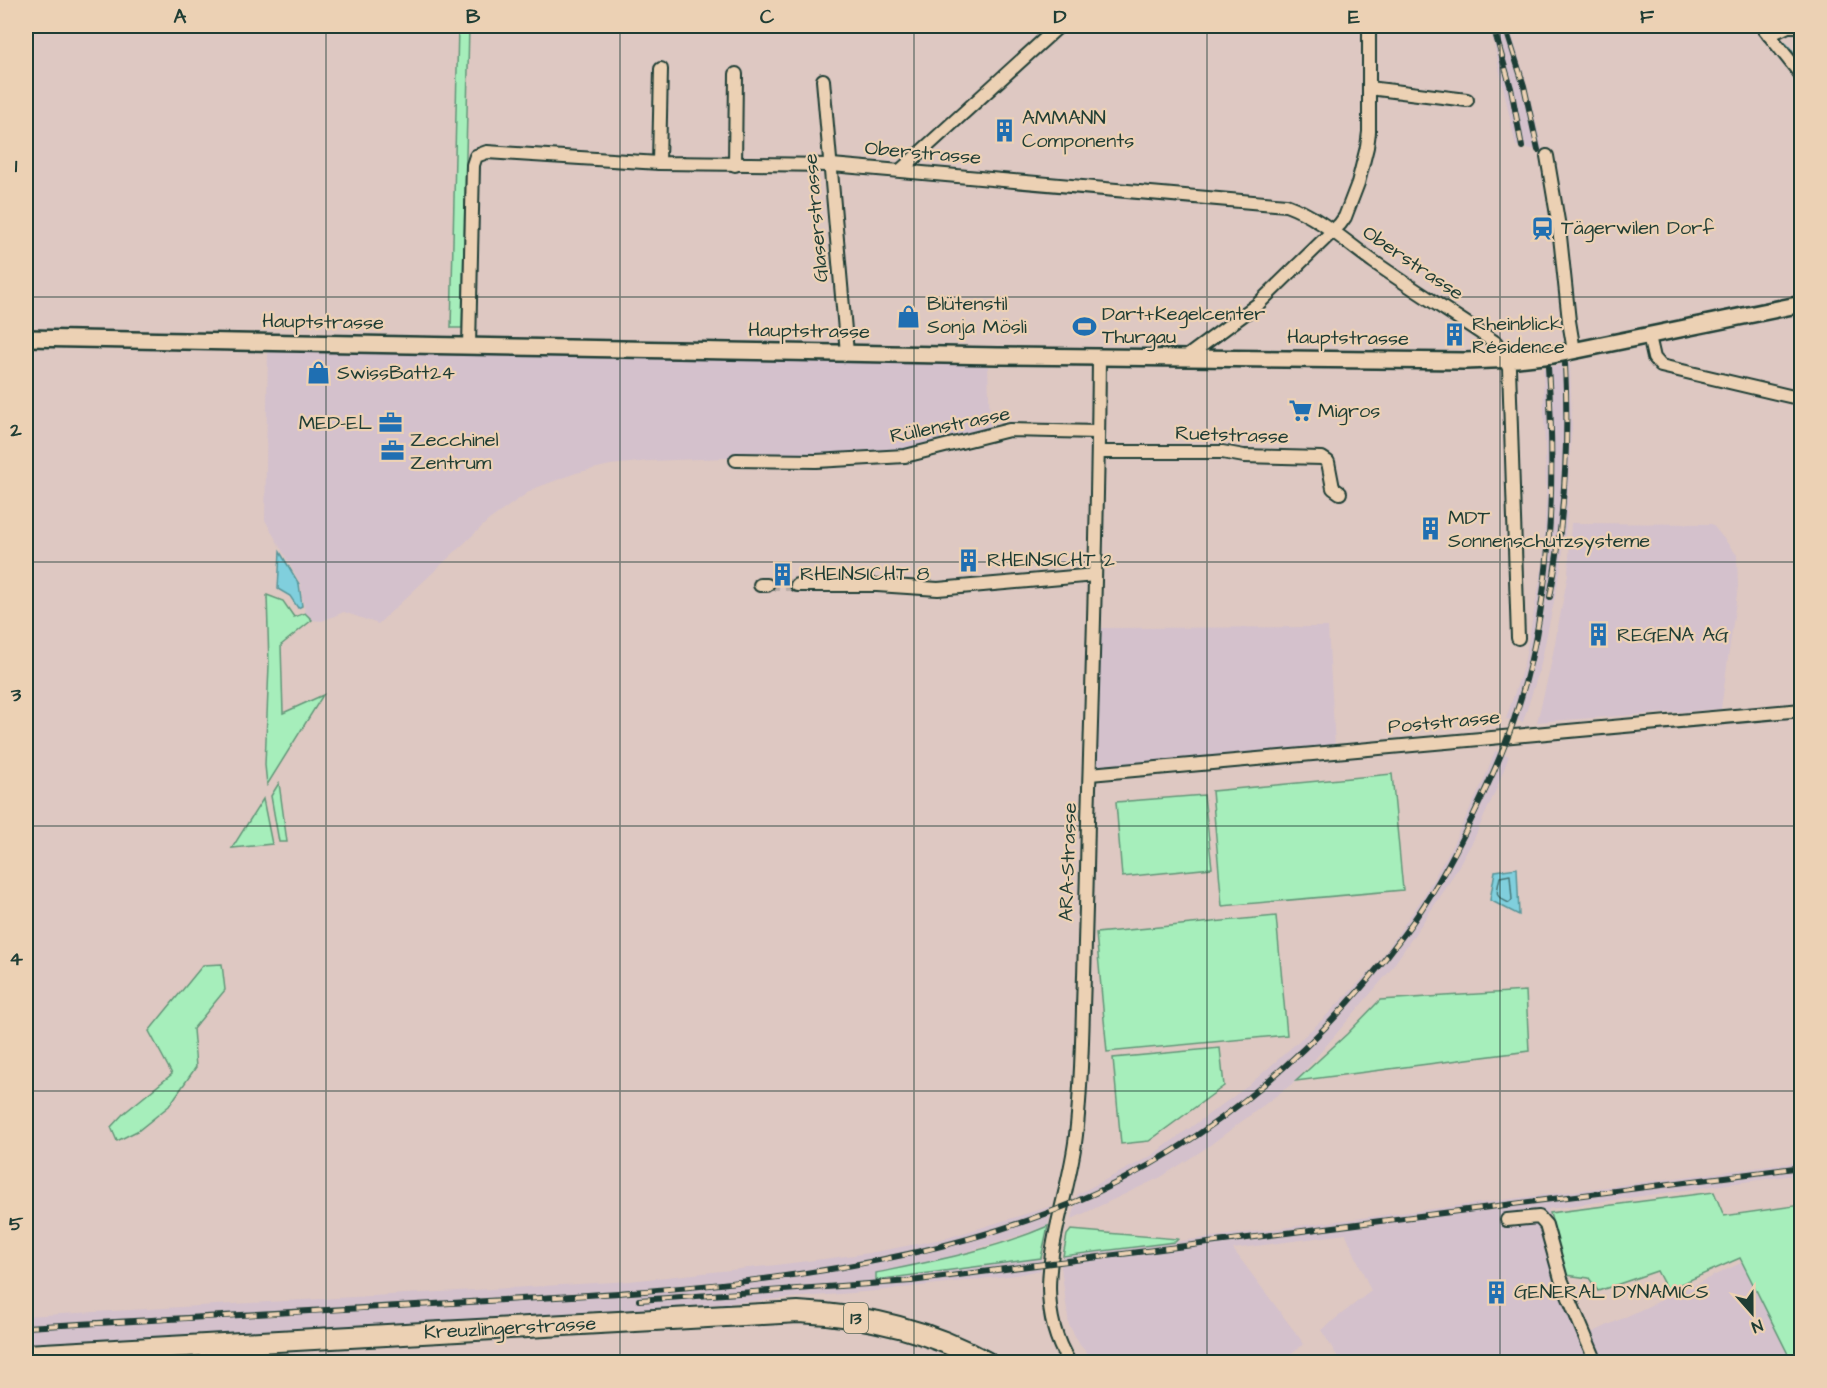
<svg xmlns="http://www.w3.org/2000/svg" width="1827" height="1388" font-family="'Architects Daughter',sans-serif">
<rect width="100%" height="100%" fill="#dec8c2"/>
<filter id="ink" filterUnits="userSpaceOnUse"><feTurbulence type="fractalNoise" baseFrequency=".0167" numOctaves="2"/><feDisplacementMap in="SourceGraphic" scale="12" xChannelSelector="R" yChannelSelector="G"/><feConvolveMatrix kernelMatrix="1 2 1 2 8 2 1 2 1" color-interpolation-filters="sRGB"/></filter>
<g filter="url(#ink)">
<g fill="#d4c1cc">
<polygon points="1490,26 1509,26 1525,78 1543,151 1516,146"/>
<polygon points="268,350 988,364 990,429 905,451 649,461 610,465 576,473 533,489 489,520 378,624 344,612 322,621 312,620 305,613 300,583 265,520"/>
<polygon points="1570,363 1572,430 1571,435 1567,516 1561,568 1540,668 1523,722 1506,719 1524,664 1543,564 1546,494 1543,368"/>
<polygon points="1571,523 1712,524 1737,555 1738,587 1721,709 1537,722 1550,669 1568,574"/>
<polygon points="1328,627 1335,746 1097,768 1101,628"/>
<polygon points="1495,751 1509,756 1496,790 1473,841 1446,888 1389,972 1296,1081 1206,1148 1161,1177 1072,1219 1078,1194 1151,1156 1248,1086 1320,1022 1377,964 1421,900 1449,852 1483,782"/>
<polygon points="1801,1162 1801,1174 1548,1209 1563,1275 1589,1334 1743,1262 1792,1362 1341,1362 1321,1330 1371,1291 1346,1234 1233,1249 1304,1344 1279,1362 1095,1362 1080,1345 1069,1325 1061,1267 1063,1256"/>
<polygon points="1052,1206 1048,1226 1043,1228 944,1259 876,1273 877,1280 1041,1258 1041,1270 1016,1275 876,1291 657,1309 26,1345 26,1316 630,1281 776,1265 870,1253 947,1238"/>
</g>
<g fill="#a6eebb" stroke="#629678" stroke-width="1.5">
<polygon points="458,26 469,26 462,328 451,328"/>
<polygon points="267,595 283,601 294,617 305,613 312,620 281,645 283,713 323,695 267,785 265,765 269,665"/>
<polygon points="1392,774 1403,890 1222,906 1212,791"/>
<polygon points="279,783 287,842 279,842 271,796"/>
<polygon points="1204,795 1212,868 1122,877 1116,802"/>
<polygon points="263,799 272,844 232,848"/>
<polygon points="1276,916 1287,1035 1107,1052 1096,933"/>
<polygon points="222,964 225,990 193,1029 196,1067 169,1106 139,1130 117,1141 111,1127 123,1114 172,1074 149,1031 203,965"/>
<polygon points="1526,991 1529,1051 1296,1081 1347,1034 1380,1000"/>
<polygon points="1220,1048 1224,1086 1149,1141 1121,1144 1113,1058"/>
<polygon points="1714,1192 1724,1216 1801,1205 1801,1362 1792,1362 1740,1258 1667,1290 1657,1271 1598,1291 1589,1278 1566,1275 1550,1213"/>
<path d="M1048 1226 1041 1258 876 1280V1273C934 1261 993 1250 1048 1226Z"/>
<polygon points="1071,1230 1178,1239 1175,1242 1063,1256 1067,1235"/>
</g>
<g fill="#80cfdd" stroke="#599599" stroke-width="1.5">
<polygon points="280,552 299,584 302,606 298,608 290,596 278,589"/>
<polygon points="1517,868 1519,915 1490,900 1495,871"/>
</g>
<g fill="none" stroke-linecap="round" stroke-linejoin="round">
<path stroke="#467778" stroke-width="1.5" d="M1510 875 1512 900 1509 903C1493 896 1497 893 1500 877Z"/>
<path stroke="#599599" stroke-width="4" d="M1781 41C1791 47 1793 57 1802 65"/>
<polyline stroke="#b8aca6" stroke-width="12" stroke-dasharray="12 6" stroke-linecap="butt" points="767,585 797,585"/>
<defs>
<g id="minor">
<polyline points="1762,26 1802,76"/>
<polyline points="1769,35 1788,26 1795,26"/>
<polyline points="823,80 847,353"/>
<polyline points="1369,88 1467,100"/>
<polyline points="1547,156 1559,227 1569,321 1574,351"/>
<polyline points="659,163 661,69"/>
<polyline points="735,165 736,74"/>
<polyline points="901,170 1059,26"/>
<polyline points="1649,336 1654,358 1661,366 1802,399"/>
<path d="M469 346 473 165 476 156 487 152 659 163 832 165 1286 205C1319 217 1346 242 1374 262 1414 290 1456 316 1496 343L1509 368 1518 638"/>
<polyline points="1185,358 1258,304 1340,224 1345,217 1358,183 1367,147 1369,132 1369,26"/>
<polyline points="1098,452 1222,452 1244,456 1322,458 1328,462 1333,488 1340,493"/>
<polyline points="736,460 816,461 905,456 1009,430 1098,432"/>
<polyline points="760,585 767,585"/>
<polyline points="797,585 877,585 938,589 1095,575"/>
<polyline points="1090,774 1802,710"/>
<polyline points="1507,1220 1539,1217 1546,1225 1561,1279 1596,1362"/>
<path d="M1069 1362C1024 1290 1068 1210 1076 1135 1081 1093 1082 1050 1083 1008 1085 945 1087 882 1088 820 1093 665 1098 511 1099 357"/>
</g>
<polyline id="tertiary" points="26,338 998,356 1465,361 1517,359 1553,355 1802,304"/>
<path id="primary" d="M26 1355 798 1312C863 1315 929 1330 986 1362"/>
</defs>
<use href="#minor" stroke="#1f3d34" stroke-width="16"/>
<use href="#tertiary" stroke="#1f3d34" stroke-width="20"/>
<use href="#primary" stroke="#1f3d34" stroke-width="24"/>
<use href="#minor" stroke="#ecd1b4" stroke-width="12"/>
<use href="#tertiary" stroke="#ecd1b4" stroke-width="15"/>
<use href="#primary" stroke="#ecd1b4" stroke-width="20"/>
<defs>
<g id="rail">
<polyline points="1493,26 1511,88 1522,147"/>
<polyline points="1505,26 1524,86 1538,150"/>
<path d="M1550 597C1565 518 1569 444 1565 364"/>
<polyline points="639,1300 911,1281 1802,1167"/>
<path d="M26 1327C179 1319 333 1310 487 1301 671 1291 871 1279 1045 1214 1190 1160 1313 1058 1404 934 1432 897 1453 858 1473 816 1488 785 1503 753 1514 720 1552 607 1556 485 1548 367"/>
</g>
</defs>
<use href="#rail" stroke="#1f3d34" stroke-width="6"/>
<use href="#rail" stroke="#ecd1b4" stroke-width="4" stroke-dasharray="11" stroke-linecap="butt"/>
</g>
</g>
<path fill="none" stroke="#1f3d34" stroke-width="1.5" stroke-opacity="0.55" d="M326 26V1362M620 26V1362M914 26V1362M1207 26V1362M1500 26V1362M26 297H1802M26 562H1802M26 826H1802M26 1091H1802"/>
<defs>
<symbol id="building-bare" viewBox="-9 -9 18 18"><path d="M-4-6H4V6H1V3H-1V6H-4ZM-2.5-4.3h1.7v1.8h-1.7ZM.8-4.3h1.7v1.8H.8ZM-2.5-1h1.7V.8h-1.7ZM.8-1h1.7V.8H.8Z" fill="#1f6fb2" stroke="#ecd1b4" stroke-width="2.5" paint-order="stroke"/></symbol>
<symbol id="station-bare" viewBox="-9 -9 18 18"><path d="M-3-6H3Q5-6 5-4V2Q5 4 3 4L4.5 6H3L1.5 4h-3L-3 6H-4.5L-3 4Q-5 4-5 2V-4Q-5-6-3-6ZM-3.5-4v3h7v-3ZM-3.5 1v1.5H-2V1ZM2 1v1.5H3.5V1Z" fill="#1f6fb2" stroke="#ecd1b4" stroke-width="2.5" paint-order="stroke"/></symbol>
<symbol id="shop-bare" viewBox="-9 -9 18 18"><path d="M-5-2.5h2.3a2.7 3.5 0 0 1 5.4 0H5L5.5 6h-11ZM-1.5-2.5h3a1.5 2.3 0 0 0-3 0Z" fill="#1f6fb2" stroke="#ecd1b4" stroke-width="2.5" paint-order="stroke"/></symbol>
<symbol id="stadium-bare" viewBox="-9 -9 18 18"><path d="M0-5a6.5 5 0 1 0 0 10a6.5 5 0 1 0 0-10ZM-3.5-1.8h7v3.6h-7Z" fill="#1f6fb2" stroke="#ecd1b4" stroke-width="2.5" paint-order="stroke"/></symbol>
<symbol id="supermarket-bare" viewBox="-9 -9 18 18"><path d="M-6-5.5h2.5l.6 2H6L4.5 2H-2.5L-4.4-4H-6ZM-1.5 3.2a1.3 1.3 0 1 0 .1 0ZM3 3.2a1.3 1.3 0 1 0 .1 0Z" fill="#1f6fb2" stroke="#ecd1b4" stroke-width="2.5" paint-order="stroke"/></symbol>
<symbol id="office-bare" viewBox="-9 -9 18 18"><path d="M-6-3h4V-5.5h4V-3h4V5H-6ZM-1-4.5V-3h2v-1.5ZM-6 0V1H6V0Z" fill="#1f6fb2" stroke="#ecd1b4" stroke-width="2.5" paint-order="stroke"/></symbol>
</defs>
<g fill-rule="evenodd">
<use href="#building-bare" x="988" y="114" width="33" height="33"/>
<use href="#station-bare" x="1526" y="212" width="33" height="33"/>
<use href="#shop-bare" x="892" y="300" width="33" height="33"/>
<use href="#stadium-bare" x="1068" y="310" width="33" height="33"/>
<use href="#building-bare" x="1438" y="318" width="33" height="33"/>
<use href="#shop-bare" x="302" y="356" width="33" height="33"/>
<use href="#supermarket-bare" x="1284" y="394" width="33" height="33"/>
<use href="#office-bare" x="374" y="406" width="33" height="33"/>
<use href="#office-bare" x="376" y="434" width="33" height="33"/>
<use href="#building-bare" x="1414" y="512" width="33" height="33"/>
<use href="#building-bare" x="952" y="544" width="33" height="33"/>
<use href="#building-bare" x="766" y="558" width="33" height="33"/>
<use href="#building-bare" x="1582" y="618" width="33" height="33"/>
<use href="#building-bare" x="1480" y="1276" width="33" height="33"/>
</g>
<g text-anchor="middle" dominant-baseline="central" stroke-width="4.5" stroke-linejoin="round" paint-order="stroke">
<rect fill="#ecd1b4" stroke="#5c695a" stroke-width="1.5" x="844" y="1303" width="24" height="30" rx="4.5"/>
<g font-size="18" font-weight="bold" fill="#1f3d34">
<text x="856" y="1318">13</text>
</g>
<g font-size="20" fill="#1f3d34" stroke="#ecd1b4" text-anchor="start">
<text x="1022" y="118">AMMANN<tspan x="1022" dy="23">Components</tspan></text>
<text x="1561" y="228">Tägerwilen Dorf</text>
<text x="927" y="304">Blütenstil<tspan x="927" dy="23">Sonja Mösli</tspan></text>
<text x="1102" y="314">Dart+Kegelcenter<tspan x="1102" dy="23">Thurgau</tspan></text>
<text x="1472" y="324">Rheinblick<tspan x="1472" dy="23">Résidence</tspan></text>
<text x="337" y="373">SwissBatt24</text>
<text x="1318" y="411">Migros</text>
<text x="372" y="423" text-anchor="end">MED-EL</text>
<text x="410" y="440">Zecchinel<tspan x="410" dy="23">Zentrum</tspan></text>
<text x="1448" y="518">MDT<tspan x="1448" dy="23">Sonnenschutzsysteme</tspan></text>
<text x="987" y="560">RHEINSICHT 2</text>
<text x="800" y="574">RHEINSICHT 8</text>
<text x="1617" y="635">REGENA AG</text>
<text x="1514" y="1292">GENERAL DYNAMICS</text>
</g>
<g font-size="20" fill="#1f3d34" stroke="#ecd1b4">
<text transform="translate(923 153) rotate(5)">Oberstrasse</text>
<text transform="translate(816 218) rotate(-95)">Glaserstrasse</text>
<text transform="translate(1413 263) rotate(34)">Oberstrasse</text>
<text transform="translate(323 322) rotate(1)">Hauptstrasse</text>
<text transform="translate(809 331) rotate(1)">Hauptstrasse</text>
<text transform="translate(1348 338) rotate(1)">Hauptstrasse</text>
<text transform="translate(950 425) rotate(-11)">Rüllenstrasse</text>
<text transform="translate(1232 435) rotate(2)">Ruetstrasse</text>
<text transform="translate(1444 722) rotate(-5)">Poststrasse</text>
<text transform="translate(1068 862) rotate(-88)">ARA-Strasse</text>
<text transform="translate(510 1328) rotate(-3)">Kreuzlingerstrasse</text>
</g>
</g>
<rect width="1827" height="1388" fill="none" stroke="#ecd1b4" stroke-width="66"/>
<g transform="translate(1752 1313) rotate(159)" stroke="#ecd1b4" stroke-width="4.5" paint-order="stroke">
<path d="M0-4.5L10 22L0 15L-10 22Z" fill="#1f3d34"/>
<text y="-9" font-size="16" font-weight="bold" text-anchor="middle" fill="#1f3d34">N</text>
</g>
<rect x="33" y="33" width="1761" height="1322" fill="none" stroke="#1f3d34" stroke-width="2"/>
<g font-size="20" text-anchor="middle" font-weight="bold" fill="#1f3d34">
<text x="180" y="23">A</text>
<text x="473" y="23">B</text>
<text x="767" y="23">C</text>
<text x="1060" y="23">D</text>
<text x="1354" y="23">E</text>
<text x="1647" y="23">F</text>
<text x="16" y="172">1</text>
<text x="16" y="436">2</text>
<text x="16" y="701">3</text>
<text x="16" y="965">4</text>
<text x="16" y="1230">5</text>
</g>
</svg>
